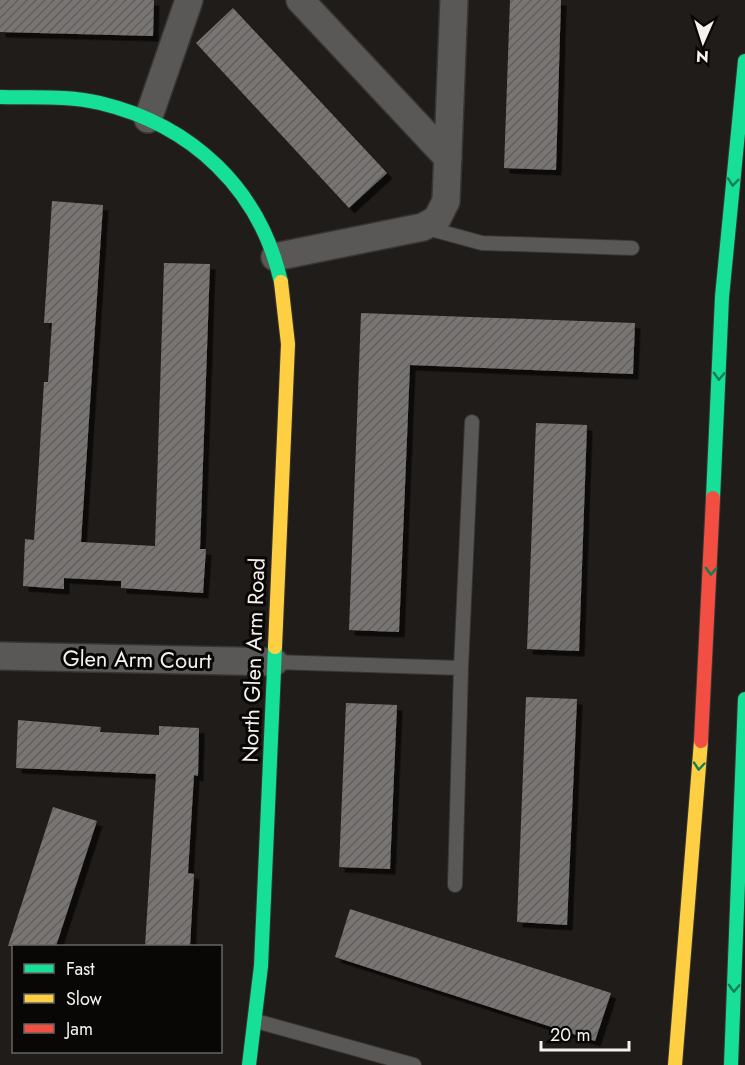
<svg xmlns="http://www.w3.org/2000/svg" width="745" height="1065" font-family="Jost,sans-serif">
<defs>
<pattern id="building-hatch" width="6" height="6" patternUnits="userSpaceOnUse" patternTransform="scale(1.5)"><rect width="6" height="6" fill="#787573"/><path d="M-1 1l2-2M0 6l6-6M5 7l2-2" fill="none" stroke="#615e5e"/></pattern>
<filter id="shadow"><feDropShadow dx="5.5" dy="5.5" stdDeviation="0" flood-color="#0009"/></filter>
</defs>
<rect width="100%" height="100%" fill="#1f1c19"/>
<g fill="url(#building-hatch)" filter="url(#shadow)">
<polygon points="0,0 154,0 153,36 0,32"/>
<polygon points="510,0 561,0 556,170 504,168"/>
<polygon points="233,8 387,173 349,208 196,43"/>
<polygon points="52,201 103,205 81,542 155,546 164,263 210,264 200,549 206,549 203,593 121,588 121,581 64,578 64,589 23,586 25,539 34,540 44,382 48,382 52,323 44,323"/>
<polygon points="361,313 635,323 633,374 410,365 399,632 349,630"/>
<polygon points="536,423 587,425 579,651 527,649"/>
<polygon points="526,697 577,699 567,925 517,922"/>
<polygon points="346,703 397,705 390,869 339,867"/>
<polygon points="18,720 101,727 100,732 159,735 159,726 199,728 198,776 194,775 188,873 194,874 190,946 145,946 156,774 16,768"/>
<polygon points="53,807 97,821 56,946 8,946"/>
<polygon points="350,909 611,993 595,1041 335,957"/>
</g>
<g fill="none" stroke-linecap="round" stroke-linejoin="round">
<defs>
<g id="lane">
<polyline points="423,227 482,243 632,248"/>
<polyline points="274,662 461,668 455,885"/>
<polyline points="461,668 472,422"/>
<polyline points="256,1021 414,1065"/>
</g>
<g id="street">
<polyline points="300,0 448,158"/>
<polyline points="148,119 189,0"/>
<polyline points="275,257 423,227 437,219 446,201 454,0"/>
<polyline points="0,656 274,662"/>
</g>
<g id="fast">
<path d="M0 97C33 98 68 95 100 103 192 125 260 189 281 282"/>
<polyline points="713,498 722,297 745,61"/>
<polyline points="249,1065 261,966 275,647"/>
<polyline points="731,1065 745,699"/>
</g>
<g id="slow">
<polyline points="275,647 288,344 281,282"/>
<polyline points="675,1065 701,741"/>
</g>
<polyline id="jam" points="701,741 713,498"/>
</defs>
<use href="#lane" stroke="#383634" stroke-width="16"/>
<use href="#street" stroke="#383634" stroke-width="30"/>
<use href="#fast" stroke="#383634" stroke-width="16"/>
<use href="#slow" stroke="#383634" stroke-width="16"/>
<use href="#jam" stroke="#383634" stroke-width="16"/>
<use href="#lane" stroke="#5a5857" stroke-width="14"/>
<use href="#street" stroke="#5a5857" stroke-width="27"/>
<use href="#fast" stroke="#16e098" stroke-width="14"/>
<use href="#slow" stroke="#ffcf43" stroke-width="14"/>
<use href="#jam" stroke="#f24e42" stroke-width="14"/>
</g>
<defs><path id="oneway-chevron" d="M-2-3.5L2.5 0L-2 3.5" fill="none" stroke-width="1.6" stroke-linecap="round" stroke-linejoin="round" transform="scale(1.5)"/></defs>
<g stroke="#107e56">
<use href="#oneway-chevron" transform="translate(733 182) rotate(96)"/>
<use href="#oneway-chevron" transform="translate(719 376) rotate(92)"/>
<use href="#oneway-chevron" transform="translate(711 571) rotate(93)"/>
<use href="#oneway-chevron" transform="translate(699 766) rotate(95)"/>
<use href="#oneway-chevron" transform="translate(734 988) rotate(92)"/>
</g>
<g text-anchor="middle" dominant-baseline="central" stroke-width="6" stroke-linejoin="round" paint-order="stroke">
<g font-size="22" fill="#f5f1ef" stroke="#080705">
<text transform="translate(137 659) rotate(1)">Glen Arm Court</text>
<text transform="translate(253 660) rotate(-88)">North Glen Arm Road</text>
</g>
</g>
<rect x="12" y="945" width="210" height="108" fill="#080705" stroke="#676563" stroke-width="1.5"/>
<rect x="24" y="964" width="30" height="9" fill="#16e098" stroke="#676563" stroke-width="1.5"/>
<text x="66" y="975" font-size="18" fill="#f5f1ef">Fast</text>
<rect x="24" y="994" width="30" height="9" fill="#ffcf43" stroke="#676563" stroke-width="1.5"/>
<text x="66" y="1005" font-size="18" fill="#f5f1ef">Slow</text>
<rect x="24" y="1024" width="30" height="9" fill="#f24e42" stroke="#676563" stroke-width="1.5"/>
<text x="66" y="1035" font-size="18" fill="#f5f1ef">Jam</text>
<g transform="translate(703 42) rotate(183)" stroke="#080705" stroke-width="4.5" paint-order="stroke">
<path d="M0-4.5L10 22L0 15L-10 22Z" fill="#f5f1ef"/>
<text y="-9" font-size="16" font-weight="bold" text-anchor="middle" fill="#f5f1ef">N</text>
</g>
<path d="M541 1041v9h88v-9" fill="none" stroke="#f5f1ef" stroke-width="3"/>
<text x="550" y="1041" font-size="18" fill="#f5f1ef" stroke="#080705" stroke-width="4.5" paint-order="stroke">20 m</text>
</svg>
